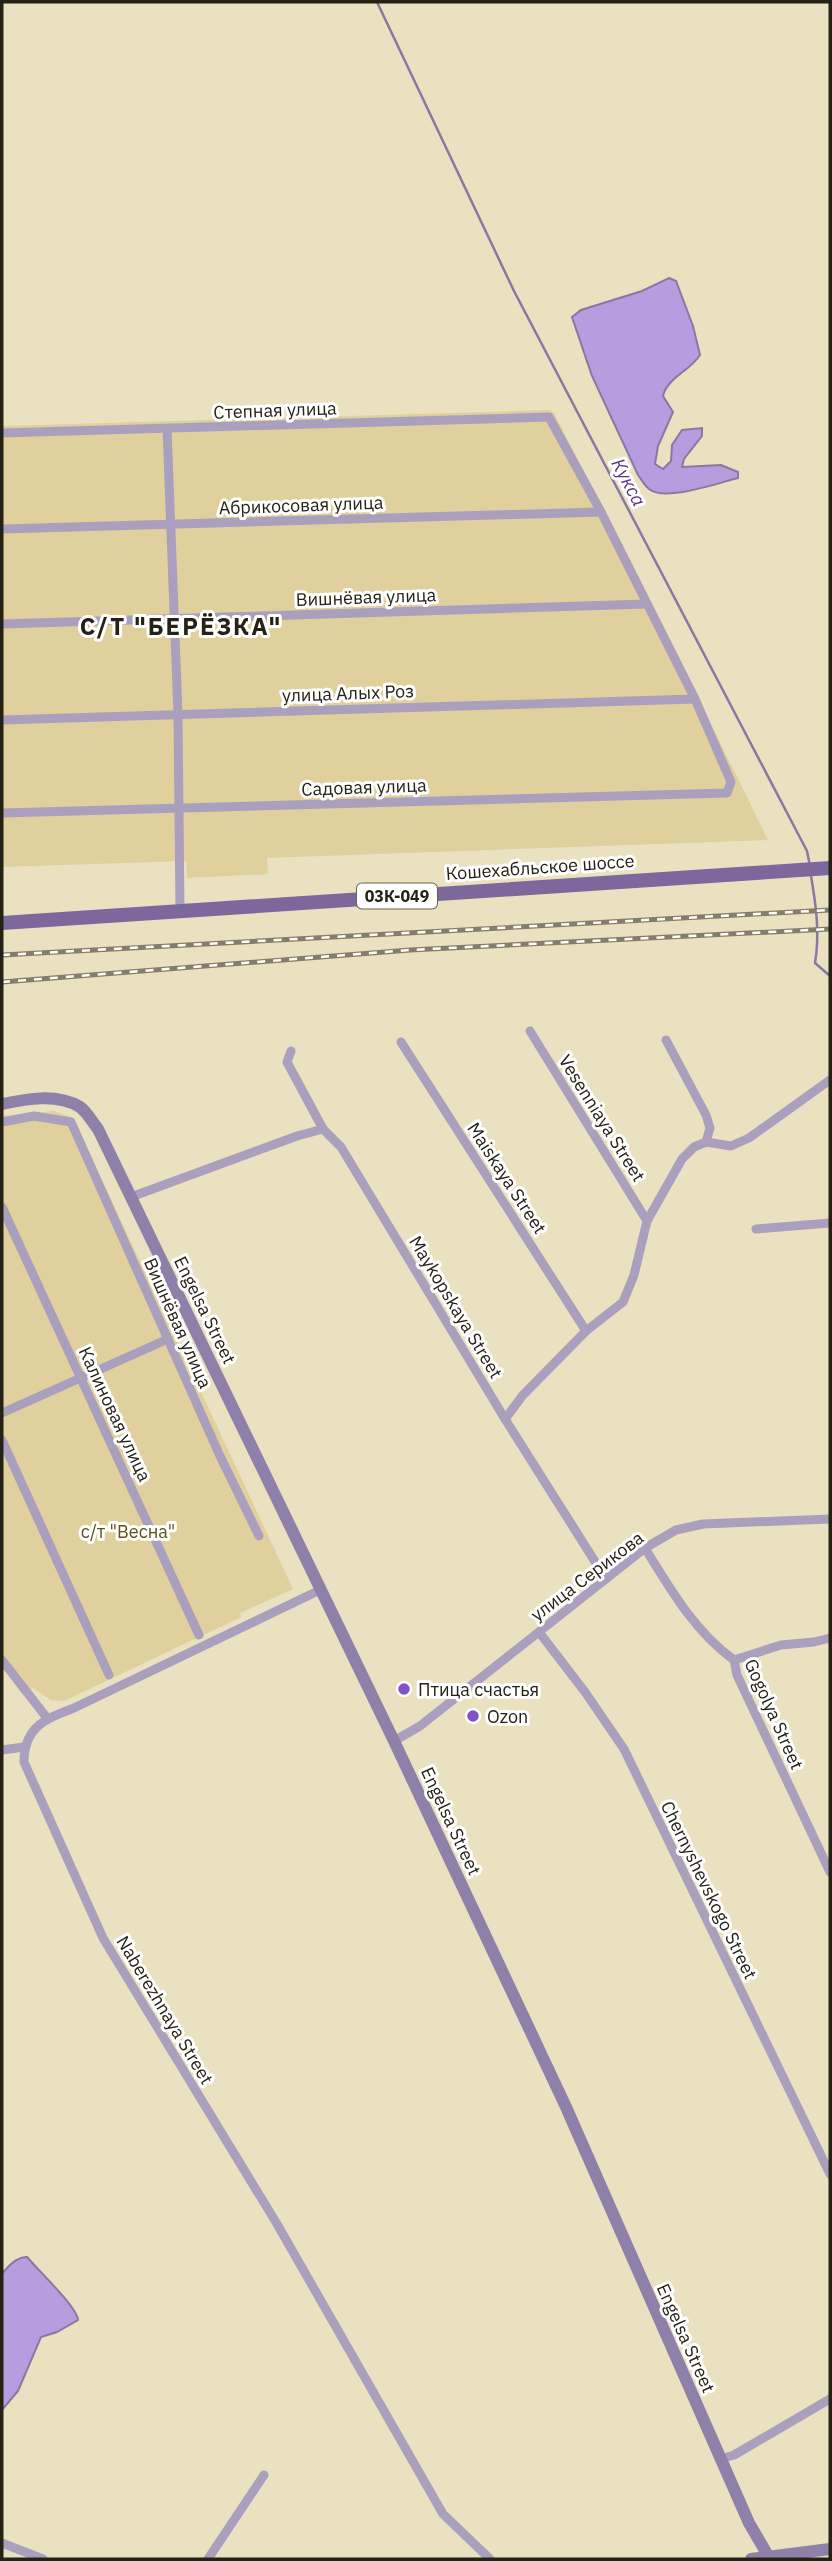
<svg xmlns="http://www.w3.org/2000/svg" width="832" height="2561" font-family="'IBM Plex Sans',sans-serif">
<rect width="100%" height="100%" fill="#eae1c0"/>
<g fill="#dfd09e">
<polygon points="550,410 554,413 663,626 768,840 267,858 268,874 187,878 186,861 2,867 2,426"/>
<polygon points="54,1111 73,1118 293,1589 240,1613 241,1617 64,1701 51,1700 33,1688 22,1694 2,1667 2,1116"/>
</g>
<g fill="#b59ddf" stroke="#8a78a2" stroke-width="2">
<path d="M669 278 676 281 693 326 700 355C690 371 667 378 663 396L673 412 658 446 655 464 663 469 671 461 672 445 682 430 702 428V436L684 459 682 467 721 465 738 472V478C718 483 665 502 649 489 645 486 641 479 638 475L592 376 572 317 581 310 642 291Z"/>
<path d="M27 2257C38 2270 77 2307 78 2320L57 2332 41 2337 18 2391 2 2410V2274C8 2266 17 2257 27 2257Z"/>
</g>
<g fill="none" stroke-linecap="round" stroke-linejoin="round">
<g stroke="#8a78a2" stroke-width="2.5">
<polyline points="377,2 514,291 807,851 810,866"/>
<path d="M811 876C816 905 820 933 815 963L830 976"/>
</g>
<g stroke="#aaa0bd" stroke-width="9">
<polyline points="167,429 178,714 180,911"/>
<polyline points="2,433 549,417 601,512 695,699 731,782 727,793 2,813"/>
<polyline points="2,529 601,512"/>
<polyline points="2,624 647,604"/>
<polyline points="2,720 695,699"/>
<polyline points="530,1031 647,1221"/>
<polyline points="666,1040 706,1115 710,1128 706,1142"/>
<polyline points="401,1042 586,1331"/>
<polyline points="291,1051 287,1062 323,1129 341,1147 505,1419 606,1579"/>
<polyline points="2,1122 34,1116 71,1122 220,1456 259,1536"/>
<polyline points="131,1197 297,1136 323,1129"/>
<polyline points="2,1207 199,1635"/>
<polyline points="756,1229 830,1223"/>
<polyline points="2,1413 168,1339"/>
<polyline points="505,1419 523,1395 586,1331 623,1302 634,1275 647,1221 682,1159 694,1147 706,1142 731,1146 749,1138 830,1080"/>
<polyline points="2,1440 109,1675"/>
<path d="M645 1548C670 1589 695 1632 734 1660L737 1675 830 1872"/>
<path d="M320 1590 74 1708C45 1719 24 1727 24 1762L103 1938 277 2224 443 2514 490 2559"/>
<polyline points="539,1632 585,1692 624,1749 830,2174"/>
<polyline points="2,1660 47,1718"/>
<polyline points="734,1660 781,1645 814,1642 830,1638"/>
<polyline points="394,1741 420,1726 645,1548 676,1530 703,1524 830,1519"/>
<polyline points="2,1750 24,1747"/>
<polyline points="720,2459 734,2455 830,2399"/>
<polyline points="2,2543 43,2559"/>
<polyline points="208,2559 264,2475"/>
</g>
<g stroke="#8f80aa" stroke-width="12">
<path d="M2 1104C26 1099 57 1093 80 1107 87 1112 93 1123 98 1129L394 1741 566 2107 749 2523 770 2559"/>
<polyline points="751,2559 830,2549"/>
</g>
<polyline stroke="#7c689c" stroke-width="14" points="2,923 830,868"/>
<defs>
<g id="rail">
<polyline points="2,955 830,910"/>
<polyline points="2,982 410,950 830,929"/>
</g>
</defs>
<use href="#rail" stroke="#847e68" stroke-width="5"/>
<use href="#rail" stroke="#fff" stroke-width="2.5" stroke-dasharray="8" stroke-linecap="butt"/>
</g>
<g fill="#8550c8" stroke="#fff" stroke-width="2.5">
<circle cx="404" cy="1689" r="7"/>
<circle cx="473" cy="1716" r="7"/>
</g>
<g text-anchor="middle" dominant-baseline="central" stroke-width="6" stroke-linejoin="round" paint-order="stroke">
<rect fill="#fff" stroke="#66645b" stroke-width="2" x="357" y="883.5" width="80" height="25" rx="5"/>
<g font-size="16" font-weight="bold" fill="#242115">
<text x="397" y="896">03К-049</text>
</g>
<g font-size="18" fill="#242115" stroke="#fff">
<text transform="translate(275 410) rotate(-2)">Степная улица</text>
<text transform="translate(301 505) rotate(-2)">Абрикосовая улица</text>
<text transform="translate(366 597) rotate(-2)">Вишнёвая улица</text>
<text transform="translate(348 693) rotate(-2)">улица Алых Роз</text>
<text transform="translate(364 787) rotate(-2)">Садовая улица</text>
<text transform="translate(540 867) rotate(-4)">Кошехабльское шоссе</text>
<text transform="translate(602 1118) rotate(58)">Vesenniaya Street</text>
<text transform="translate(507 1178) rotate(57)">Maiskaya Street</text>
<text transform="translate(456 1307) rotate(59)">Maykopskaya Street</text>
<text transform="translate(205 1310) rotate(64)">Engelsa Street</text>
<text transform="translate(178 1323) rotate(66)">Вишнёвая улица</text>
<text transform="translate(115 1414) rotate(65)">Калиновая улица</text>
<text transform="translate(587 1576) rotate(-37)">улица Серикова</text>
<text transform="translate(774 1714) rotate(66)">Gogolya Street</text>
<text transform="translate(451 1821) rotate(65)">Engelsa Street</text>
<text transform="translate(709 1890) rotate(64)">Chernyshevskogo Street</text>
<text transform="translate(165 2010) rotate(59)">Naberezhnaya Street</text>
<text transform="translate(686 2338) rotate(66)">Engelsa Street</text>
</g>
<g font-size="18" fill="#5f5119" stroke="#fff">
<text x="128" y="1531">с/т "Весна"</text>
</g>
<g font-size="18" fill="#242115" stroke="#fff" text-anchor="start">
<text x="418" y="1689">Птица счастья</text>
<text x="487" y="1716">Ozon</text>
</g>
<g font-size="19" font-style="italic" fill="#593785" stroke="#fff">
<text transform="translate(629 482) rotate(62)">Кукса</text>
</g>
<g font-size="24" font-weight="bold" letter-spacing="2" fill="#242115" stroke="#fff">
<text x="181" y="626">С/Т "БЕРЁЗКА"</text>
</g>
</g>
<rect width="832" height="2561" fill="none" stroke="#242115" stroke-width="7"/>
</svg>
